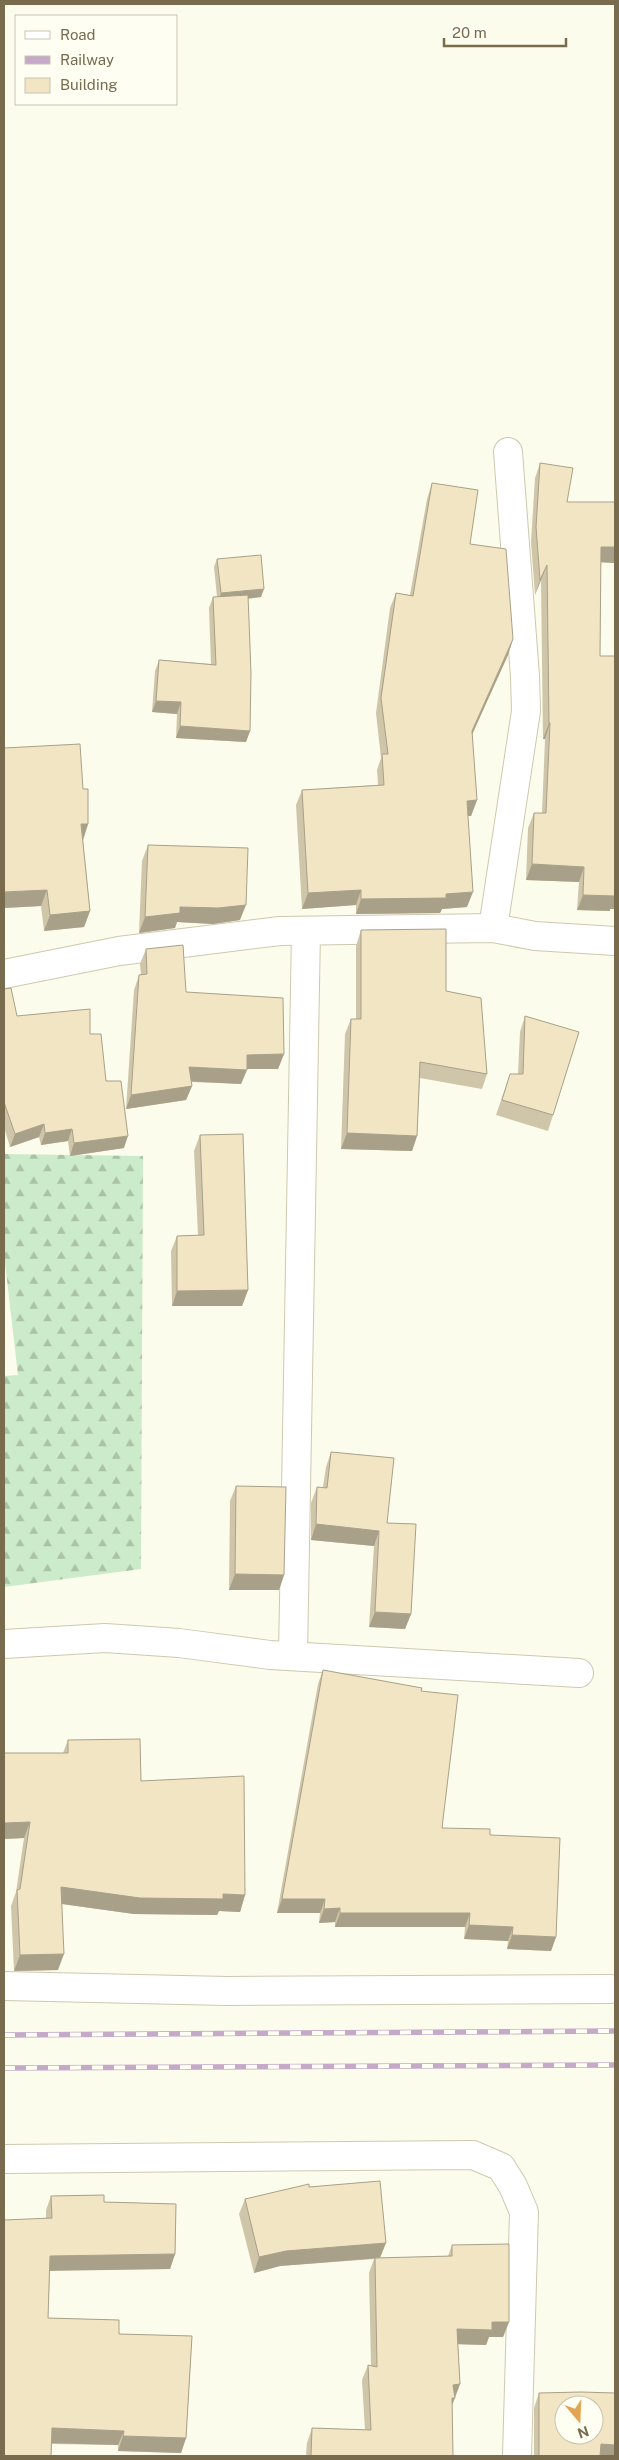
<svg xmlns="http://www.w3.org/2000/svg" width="619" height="2460" font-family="'Public Sans',sans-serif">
<defs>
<pattern id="forest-firs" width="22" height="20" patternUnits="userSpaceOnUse" patternTransform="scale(1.25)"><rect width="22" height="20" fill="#ccebca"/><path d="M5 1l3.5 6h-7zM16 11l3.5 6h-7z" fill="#aac2a6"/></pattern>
</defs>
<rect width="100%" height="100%" fill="#fcfcec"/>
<polygon fill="url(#forest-firs)" points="4,1154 143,1156 141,1569 4,1587 4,1376 18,1375 4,1254"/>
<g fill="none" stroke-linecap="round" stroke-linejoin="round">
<defs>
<g id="minor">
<polyline points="493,928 526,711 525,676 508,452"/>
<polyline points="4,974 119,951 280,931 493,928 535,936 615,941"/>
<polyline points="4,1644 105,1638 179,1643 270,1655 579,1673"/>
<polyline points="293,1656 306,931"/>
<polyline points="4,1986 227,1991 611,1989"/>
<polyline points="4,2159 473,2155 501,2167 513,2186 524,2212 517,2456"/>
</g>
</defs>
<use href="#minor" stroke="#cfc8b0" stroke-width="30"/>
<use href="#minor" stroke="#fff" stroke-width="28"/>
<defs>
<g id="rail">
<polyline points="4,2035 615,2031"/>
<polyline points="4,2068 615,2065"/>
</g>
</defs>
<use href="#rail" stroke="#c4a9c8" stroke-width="5.5"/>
<use href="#rail" stroke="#fffef3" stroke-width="4" stroke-dasharray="11" stroke-linecap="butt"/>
</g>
<g fill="#cfc5a9">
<polygon points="540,463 567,502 615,502 615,563 601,562 600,656 615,656 615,909 610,909 610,911 577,910 579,882 526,880 528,828 534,813 542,813 545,739 543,739 541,580 535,595 531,542 535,478"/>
<polygon points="432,483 470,544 513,639 508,655 472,733 477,800 471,816 468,816 467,907 442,909 440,913 356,914 356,905 302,909 296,805 302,790 378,785 377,770 381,758 376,713 390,608 396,593 410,595 427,499"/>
<polygon points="217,559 261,597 248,599 250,731 246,742 176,738 177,714 152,712 155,671 159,660 211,664 209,608 213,597 217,597 214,567"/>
<polygon points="4,748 83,789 88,824 83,840 90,911 84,927 44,931 41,906 4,908"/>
<polygon points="148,845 240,920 213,924 177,922 175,928 139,933 142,861"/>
<polygon points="361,930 446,991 487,1074 482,1089 420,1078 417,1136 412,1151 341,1149 345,1034 351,1019 356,1019 356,946"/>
<polygon points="146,949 186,992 284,1054 278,1069 247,1069 241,1084 191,1082 192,1086 186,1100 126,1109 134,990 139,975 141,975 140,964"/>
<polygon points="4,989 17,1016 90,1034 106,1081 124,1148 70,1156 68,1141 41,1145 39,1137 10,1147 4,1127"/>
<polygon points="525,1016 553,1115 548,1131 496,1115 510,1074 518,1074 520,1032"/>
<polygon points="200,1135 248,1290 242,1306 172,1306 171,1251 177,1236 198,1235 194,1151"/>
<polygon points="331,1452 387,1523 411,1614 405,1629 369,1627 374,1546 311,1540 311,1503 317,1487 323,1487 326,1467"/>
<polygon points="236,1486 284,1575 279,1590 229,1590 230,1501"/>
<polygon points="323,1670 421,1691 442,1828 490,1835 556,1937 551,1951 507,1949 508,1941 464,1939 465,1927 335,1927 335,1922 319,1923 320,1913 277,1913 318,1684"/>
<polygon points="68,1740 141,1781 245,1895 240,1912 219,1911 217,1915 134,1914 62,1904 58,1970 14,1971 11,1906 16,1892 24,1838 4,1839 63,1753"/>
<polygon points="309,2187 380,2258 448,2256 452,2245 509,2322 503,2337 489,2337 486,2345 458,2344 460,2384 452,2406 453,2456 306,2456 307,2443 312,2428 365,2430 362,2380 368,2365 371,2366 369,2273 374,2259 280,2266 254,2273 239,2214 245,2199"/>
<polygon points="104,2195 104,2202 176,2204 175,2254 170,2269 50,2270 48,2318 119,2320 119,2334 192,2336 186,2438 181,2453 118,2451 118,2445 52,2444 51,2456 4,2456 4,2220 46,2219 46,2210 51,2196"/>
<polygon points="539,2393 615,2456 534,2456 534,2408"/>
</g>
<g fill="#a9a089">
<polygon points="601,547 615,547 615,563 595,562"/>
<polygon points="547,565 535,595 540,580"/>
<polygon points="264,589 261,597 218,602 221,593"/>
<polygon points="513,639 508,655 467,746 472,731"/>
<polygon points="156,701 181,702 177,714 152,712"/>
<polygon points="549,723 550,723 545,739 543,739"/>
<polygon points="180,726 250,731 246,742 176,738"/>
<polygon points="477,800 471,816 461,816 467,801"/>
<polygon points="81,824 88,824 83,840"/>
<polygon points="532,864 584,867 579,882 526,880"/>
<polygon points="47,890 41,906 4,908 4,892"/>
<polygon points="361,890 356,905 302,909 308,893"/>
<polygon points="473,892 467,907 442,909 440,913 356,914 361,899"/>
<polygon points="615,894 615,909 610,909 610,911 577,910 583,895"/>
<polygon points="246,905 240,920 213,924 177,922 175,928 139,933 145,917 180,907"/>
<polygon points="90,911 84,927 44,931 50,915"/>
<polygon points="284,1054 278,1069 242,1069 247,1055"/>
<polygon points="189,1067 247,1070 241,1084 184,1081"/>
<polygon points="192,1086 186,1100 126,1109 131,1095"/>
<polygon points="44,1124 39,1137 10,1147 15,1134"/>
<polygon points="72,1129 68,1141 41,1145 45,1133"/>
<polygon points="347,1133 417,1136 412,1151 341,1149"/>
<polygon points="128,1136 124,1148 70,1156 74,1143"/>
<polygon points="248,1290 242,1306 172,1306 177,1291"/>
<polygon points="316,1524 379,1531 374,1546 311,1540"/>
<polygon points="235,1574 284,1575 279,1590 229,1590"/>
<polygon points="375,1612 411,1614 405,1629 369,1627"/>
<polygon points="30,1822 24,1838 4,1839 4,1823"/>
<polygon points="61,1887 223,1894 245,1895 240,1912 219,1911 217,1915 134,1914 55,1903"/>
<polygon points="282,1899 325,1899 320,1913 277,1913"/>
<polygon points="340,1908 335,1922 319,1923 324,1909"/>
<polygon points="340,1913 470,1913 465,1927 335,1927"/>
<polygon points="469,1925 513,1927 508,1941 464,1939"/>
<polygon points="512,1935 556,1937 551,1951 507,1949"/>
<polygon points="64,1954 58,1970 14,1971 20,1955"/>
<polygon points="386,2243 380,2258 280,2266 254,2273 259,2257 286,2251"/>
<polygon points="175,2254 170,2269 45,2271 50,2256"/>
<polygon points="492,2322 509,2322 503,2337 489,2337 486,2345 451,2344 457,2329"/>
<polygon points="460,2384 449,2413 453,2385"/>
<polygon points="52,2428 124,2431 118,2445 47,2443"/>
<polygon points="123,2436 186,2438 181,2453 118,2451"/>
<polygon points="601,2444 615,2445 615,2456 596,2456"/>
</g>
<g fill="#f1e5c4" stroke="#a9a089" fill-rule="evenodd">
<polygon points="540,463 573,468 567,502 615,502 615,547 601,547 600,656 615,656 615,896 583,895 584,867 532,864 534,813 546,813 550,723 549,723 547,565 540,580 536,527"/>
<polygon points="432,483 478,490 470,544 506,549 513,639 472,731 477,800 467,801 473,892 446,894 446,898 361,899 361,890 308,893 302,790 384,785 382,754 388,754 381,698 396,593 413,596"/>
<polygon points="261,555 264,589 221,593 217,559"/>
<polygon points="248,595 251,673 250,731 180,726 181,702 156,701 159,660 216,665 213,597"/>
<polygon points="80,744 83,789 88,789 88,824 81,824 90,911 50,915 47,890 4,892 4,748"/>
<polygon points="148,845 248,848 246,905 218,908 180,907 180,913 145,917"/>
<polygon points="446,929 446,991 481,998 487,1074 420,1062 417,1136 347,1133 351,1019 361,1019 361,930"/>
<polygon points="183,945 186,992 283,998 284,1054 247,1055 247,1070 189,1067 192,1086 131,1095 139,975 147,974 146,949"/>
<polygon points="11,988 17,1016 90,1009 90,1034 101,1034 106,1081 121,1081 128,1136 74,1143 72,1129 45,1133 44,1124 15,1134 4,1102 4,989"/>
<polygon points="525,1016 579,1032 553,1115 502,1100 510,1074 523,1074"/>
<polygon points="243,1134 248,1290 177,1291 177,1236 204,1235 200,1135"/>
<polygon points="331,1452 394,1458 387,1523 416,1524 411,1614 375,1612 379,1531 316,1524 317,1487 327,1488"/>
<polygon points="236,1486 286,1487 284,1575 235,1574"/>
<polygon points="323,1670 422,1688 421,1691 458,1695 442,1828 490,1829 490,1835 560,1838 556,1937 512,1935 513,1927 469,1925 470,1913 340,1913 340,1908 324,1909 325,1899 282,1899"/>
<polygon points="140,1739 141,1781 244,1776 245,1895 223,1894 223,1899 140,1898 61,1887 64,1954 20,1955 17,1890 20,1889 30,1822 4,1823 4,1753 68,1753 68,1740"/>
<polygon points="380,2181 386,2243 286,2251 259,2257 245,2199 309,2184 309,2187"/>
<polygon points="104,2195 104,2202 176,2204 175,2254 50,2256 48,2318 119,2320 119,2334 192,2336 186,2438 123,2436 124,2431 52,2428 51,2456 4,2456 4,2220 52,2218 51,2196"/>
<polygon points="509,2244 509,2322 492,2322 492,2330 457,2329 460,2384 453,2385 455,2398 452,2398 453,2456 311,2456 312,2428 371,2430 368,2365 377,2367 375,2258 452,2256 452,2245"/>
<path d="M581 2392 615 2393V2445L601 2444 600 2456H539V2393ZM564 2405H594V2435H564Z"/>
</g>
<rect width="619" height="2460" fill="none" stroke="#786b4e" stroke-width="10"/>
<rect x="15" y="15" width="162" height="90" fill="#fffef3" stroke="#c9c3b1"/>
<rect x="25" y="31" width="25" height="8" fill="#ffffff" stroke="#c9c3b1"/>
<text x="60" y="40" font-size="15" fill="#786b4e">Road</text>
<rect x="25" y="56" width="25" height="8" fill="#c4a9c8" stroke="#c9c3b1"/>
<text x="60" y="65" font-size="15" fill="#786b4e">Railway</text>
<rect x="25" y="78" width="25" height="15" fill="#f1e5c4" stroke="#c9c3b1"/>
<text x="60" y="90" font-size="15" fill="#786b4e">Building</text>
<g transform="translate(579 2420) rotate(161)"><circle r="24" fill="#fffef3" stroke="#c9c3b1"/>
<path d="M0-4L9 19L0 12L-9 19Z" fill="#e2a455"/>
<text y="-8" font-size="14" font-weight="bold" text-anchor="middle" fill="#786b4e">N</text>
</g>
<path d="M444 38v8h122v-8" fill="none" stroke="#786b4e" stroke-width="2.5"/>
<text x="452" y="38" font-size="15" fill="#786b4e" stroke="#fffef3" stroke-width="4" paint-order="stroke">20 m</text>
</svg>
